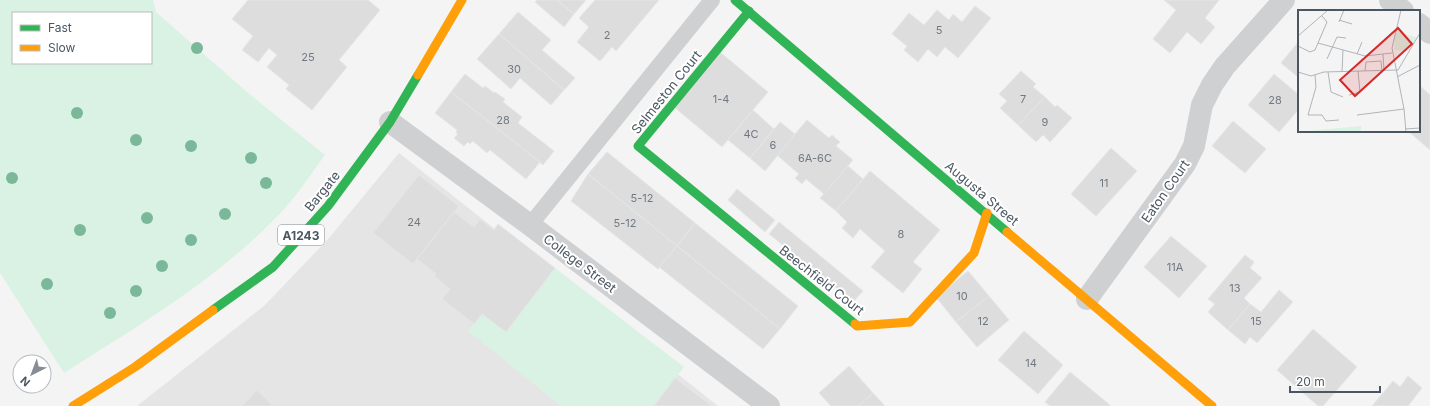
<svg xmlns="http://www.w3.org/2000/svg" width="1430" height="406" font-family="Inter,sans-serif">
<rect width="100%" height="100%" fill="#f4f4f4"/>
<polygon fill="#e6e5e6" points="399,153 718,406 137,406 264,306 329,238"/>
<g fill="#d9f2e3" fill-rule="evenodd">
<path d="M0 0H153L156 12 247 92 325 155C312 172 300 192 285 208 223 276 141 324 64 373L0 273ZM13 13H151V63H13Z"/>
<polygon points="555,268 684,367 654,406 561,406 468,331 482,314 506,332"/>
</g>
<g fill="#ddddde" stroke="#e5e6e7">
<polygon points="248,0 368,0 380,10 339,60 347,67 312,110 286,89 289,85 267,67 277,55 269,48 258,62 242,50 253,36 232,19"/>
<polygon points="537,0 557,0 574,14 564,27 535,2"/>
<polygon points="557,0 586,0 574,14"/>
<polygon points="595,0 659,0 616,51 612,47 600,61 577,42 589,27 579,18"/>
<polygon points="1164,0 1219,0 1205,18 1215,27 1201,44 1187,32 1170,53 1153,39 1176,10"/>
<polygon points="975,6 991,18 958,58 945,47 937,57 928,49 918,62 904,50 907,46 892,34 909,13 924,25 937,10 949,20 953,14 962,22"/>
<polygon points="518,12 551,40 542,50 575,78 564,90 499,34"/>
<polygon points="499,34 564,90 551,105 520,78 511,89 477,59"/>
<polygon points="1299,41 1299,78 1281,63"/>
<polygon points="720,52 768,92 722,147 674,107"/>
<polygon points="1021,71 1036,84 1033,87 1045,97 1018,125 1000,108 1007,101 999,94"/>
<polygon points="465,74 483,88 485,86 494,93 495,92 505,99 503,102 522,117 518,123 554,151 543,165 451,92"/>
<polygon points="1274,74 1299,95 1299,109 1279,132 1248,105"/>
<polygon points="1419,85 1430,95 1430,150 1408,131 1419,131"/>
<polygon points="451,92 540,162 526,179 490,150 487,153 473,141 470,144 468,142 464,146 454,138 458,134 456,133 457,130 435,113"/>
<polygon points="1045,97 1055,107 1057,105 1072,118 1050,142 1043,135 1036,142 1018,125"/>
<polygon points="753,110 774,129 750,158 728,140"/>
<polygon points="807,120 829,138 832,135 840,142 836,146 853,160 824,194 806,179 802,184 795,178 799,174 777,155"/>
<polygon points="1233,121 1266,149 1245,173 1212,146"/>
<polygon points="780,122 795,134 765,171 750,158"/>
<polygon points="1111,148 1137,171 1096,216 1071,194"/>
<polygon points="607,152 695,223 677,246 588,174"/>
<polygon points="848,166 863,179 836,211 820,198"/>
<polygon points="870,171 940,230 913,262 922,269 903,293 871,267 885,251 860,229 853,238 842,228 847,222 836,211"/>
<polygon points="588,174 677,246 658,269 571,201"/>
<polygon points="419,175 459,206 413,264 373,233"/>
<polygon points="737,189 775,220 765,232 728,200"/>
<polygon points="454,212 474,227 480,219 494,230 498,224 555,268 506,332 482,314 474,324 442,299 450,289 434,276 436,274 417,259"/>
<polygon points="779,222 863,291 853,302 769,234"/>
<polygon points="695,223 798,306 780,329 677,246"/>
<polygon points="1171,236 1207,266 1179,298 1144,267"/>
<polygon points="677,246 780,329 763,349 659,267"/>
<polygon points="1245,255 1254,262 1250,268 1262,278 1244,298 1250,304 1228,330 1208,312 1215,304 1208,299"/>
<polygon points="968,271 989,296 956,322 936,297"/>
<polygon points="1279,290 1293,302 1257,343 1250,337 1245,344 1228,330 1250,304 1261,312"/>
<polygon points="989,296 1009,320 977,347 956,322"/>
<polygon points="1313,329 1357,367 1323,406 1318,406 1277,370"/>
<polygon points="1024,331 1063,365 1038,394 998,360"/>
<polygon points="849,366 873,393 858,406 831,406 819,393"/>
<polygon points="1070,372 1110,405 1109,406 1050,406 1045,402"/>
<polygon points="1408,376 1422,388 1408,406 1372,406 1393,381 1400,387"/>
<polygon points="675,378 712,406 654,406"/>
<polygon points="257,390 273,406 242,406"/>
<polygon points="873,393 885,406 858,406"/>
</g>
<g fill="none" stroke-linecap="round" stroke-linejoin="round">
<polyline stroke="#ced0d2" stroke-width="16" points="530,225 712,0"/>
<g stroke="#ced0d2" stroke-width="22">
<polyline points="1390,0 1403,11"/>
<polyline points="1419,24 1430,33"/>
<polyline points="390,122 530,225 769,406"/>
<polyline points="1087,299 1185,164 1194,146 1202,105 1212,85 1225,66 1284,0"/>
</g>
<g stroke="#30b455" stroke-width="9">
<polyline points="735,0 1007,232"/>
<polyline points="749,11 638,146 855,324"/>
<polyline points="213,310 273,267 328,206 390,122 418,75"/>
</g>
<g stroke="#ff9f0a" stroke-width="9">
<polyline points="418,75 462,0"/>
<polyline points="1007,232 1212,406"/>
<polyline points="855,324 857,326 910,322 974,253 987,213"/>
<polyline points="73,406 135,367 213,310"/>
</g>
</g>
<g fill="#7ab899">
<circle cx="197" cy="48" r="6"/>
<circle cx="77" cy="113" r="6"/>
<circle cx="136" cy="140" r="6"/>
<circle cx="191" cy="146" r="6"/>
<circle cx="251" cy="158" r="6"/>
<circle cx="12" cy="178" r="6"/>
<circle cx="266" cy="183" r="6"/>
<circle cx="225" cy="214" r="6"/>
<circle cx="147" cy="218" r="6"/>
<circle cx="80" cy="230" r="6"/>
<circle cx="191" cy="240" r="6"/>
<circle cx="162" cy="266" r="6"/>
<circle cx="47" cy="284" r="6"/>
<circle cx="136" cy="291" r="6"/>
<circle cx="110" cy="313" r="6"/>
</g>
<g text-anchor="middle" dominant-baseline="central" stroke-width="4" stroke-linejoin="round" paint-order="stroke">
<g font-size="11" fill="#707881">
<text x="939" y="30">5</text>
<text x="607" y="35">2</text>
<text x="308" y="57">25</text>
<text x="514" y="69">30</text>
<text x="721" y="99">1-4</text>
<text x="1023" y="99">7</text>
<text x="1275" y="100">28</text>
<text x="503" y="120">28</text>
<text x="1045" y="122">9</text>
<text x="751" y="134">4C</text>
<text x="773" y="145">6</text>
<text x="815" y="158">6A-6C</text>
<text x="1104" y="183">11</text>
<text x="642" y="198">5-12</text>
<text x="414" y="222">24</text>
<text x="625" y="223">5-12</text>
<text x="901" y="234">8</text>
<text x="1175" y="267">11A</text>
<text x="1235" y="288">13</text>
<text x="962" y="296">10</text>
<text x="983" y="321">12</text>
<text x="1256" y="321">15</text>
<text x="1031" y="363">14</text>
</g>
<rect fill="#fff" stroke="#808990" stroke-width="1" x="278" y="225" width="46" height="20" rx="3"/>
<g font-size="12" font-weight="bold" fill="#4a5661">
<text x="301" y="235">A1243</text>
</g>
<g font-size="13" fill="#4a5661" stroke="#fff">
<text transform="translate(666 92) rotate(-51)">Selmeston Court</text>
<text transform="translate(322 191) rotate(-51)">Bargate</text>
<text transform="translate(1165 191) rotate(-55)">Eaton Court</text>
<text transform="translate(982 193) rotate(40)">Augusta Street</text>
<text transform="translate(580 263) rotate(37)">College Street</text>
<text transform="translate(822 280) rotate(38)">Beechfield Court</text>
</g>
</g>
<g transform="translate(1298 10)">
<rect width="122" height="122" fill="#f4f4f4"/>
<path d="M98 21 119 28 110 41 96 40ZM63 116V122H0Z" fill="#d9f2e3"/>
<path fill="none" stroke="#b0b5b9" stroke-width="1" d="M103 0 94 38 106 99 108 122M41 10 54 14M41 12 46 0M0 26 30 0M20 33 67 46 94 43M0 36 12 42 17 40 29 12 24 6M59 44 64 32M85 44 86 61M29 49 39 27 48 28M67 61 68 52 83 51 84 61M0 62 13 66 26 62 100 60 122 23M30 62 33 82 45 87M44 62 45 40M17 65 18 77 10 105H24L28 111 41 110M99 67 122 55M51 85 62 82 60 61M59 105 106 99M107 119 122 118"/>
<path fill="#d62828" fill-opacity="0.15" stroke="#d62828" stroke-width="2" d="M100 18 114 34 57 86 42 70Z"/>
<rect width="122" height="122" fill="none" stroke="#4a5661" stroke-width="2"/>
</g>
<rect x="12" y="12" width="140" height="52" fill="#ffffff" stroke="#b7bbc0"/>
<rect x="20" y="25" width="20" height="6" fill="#30b455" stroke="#b7bbc0"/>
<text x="48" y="32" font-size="12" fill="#4a5661">Fast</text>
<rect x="20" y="45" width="20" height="6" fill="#ff9f0a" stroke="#b7bbc0"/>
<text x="48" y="52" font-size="12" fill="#4a5661">Slow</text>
<g transform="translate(32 374) rotate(222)"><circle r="19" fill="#ffffff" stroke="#b7bbc0"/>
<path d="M0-3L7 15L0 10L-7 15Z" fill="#868d94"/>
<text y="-6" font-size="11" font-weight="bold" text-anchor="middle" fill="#4a5661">N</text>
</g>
<path d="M1290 386v6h90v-6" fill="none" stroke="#4a5661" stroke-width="2"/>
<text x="1296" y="386" font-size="12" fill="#4a5661" stroke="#ffffff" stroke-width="3" paint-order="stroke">20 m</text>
</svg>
